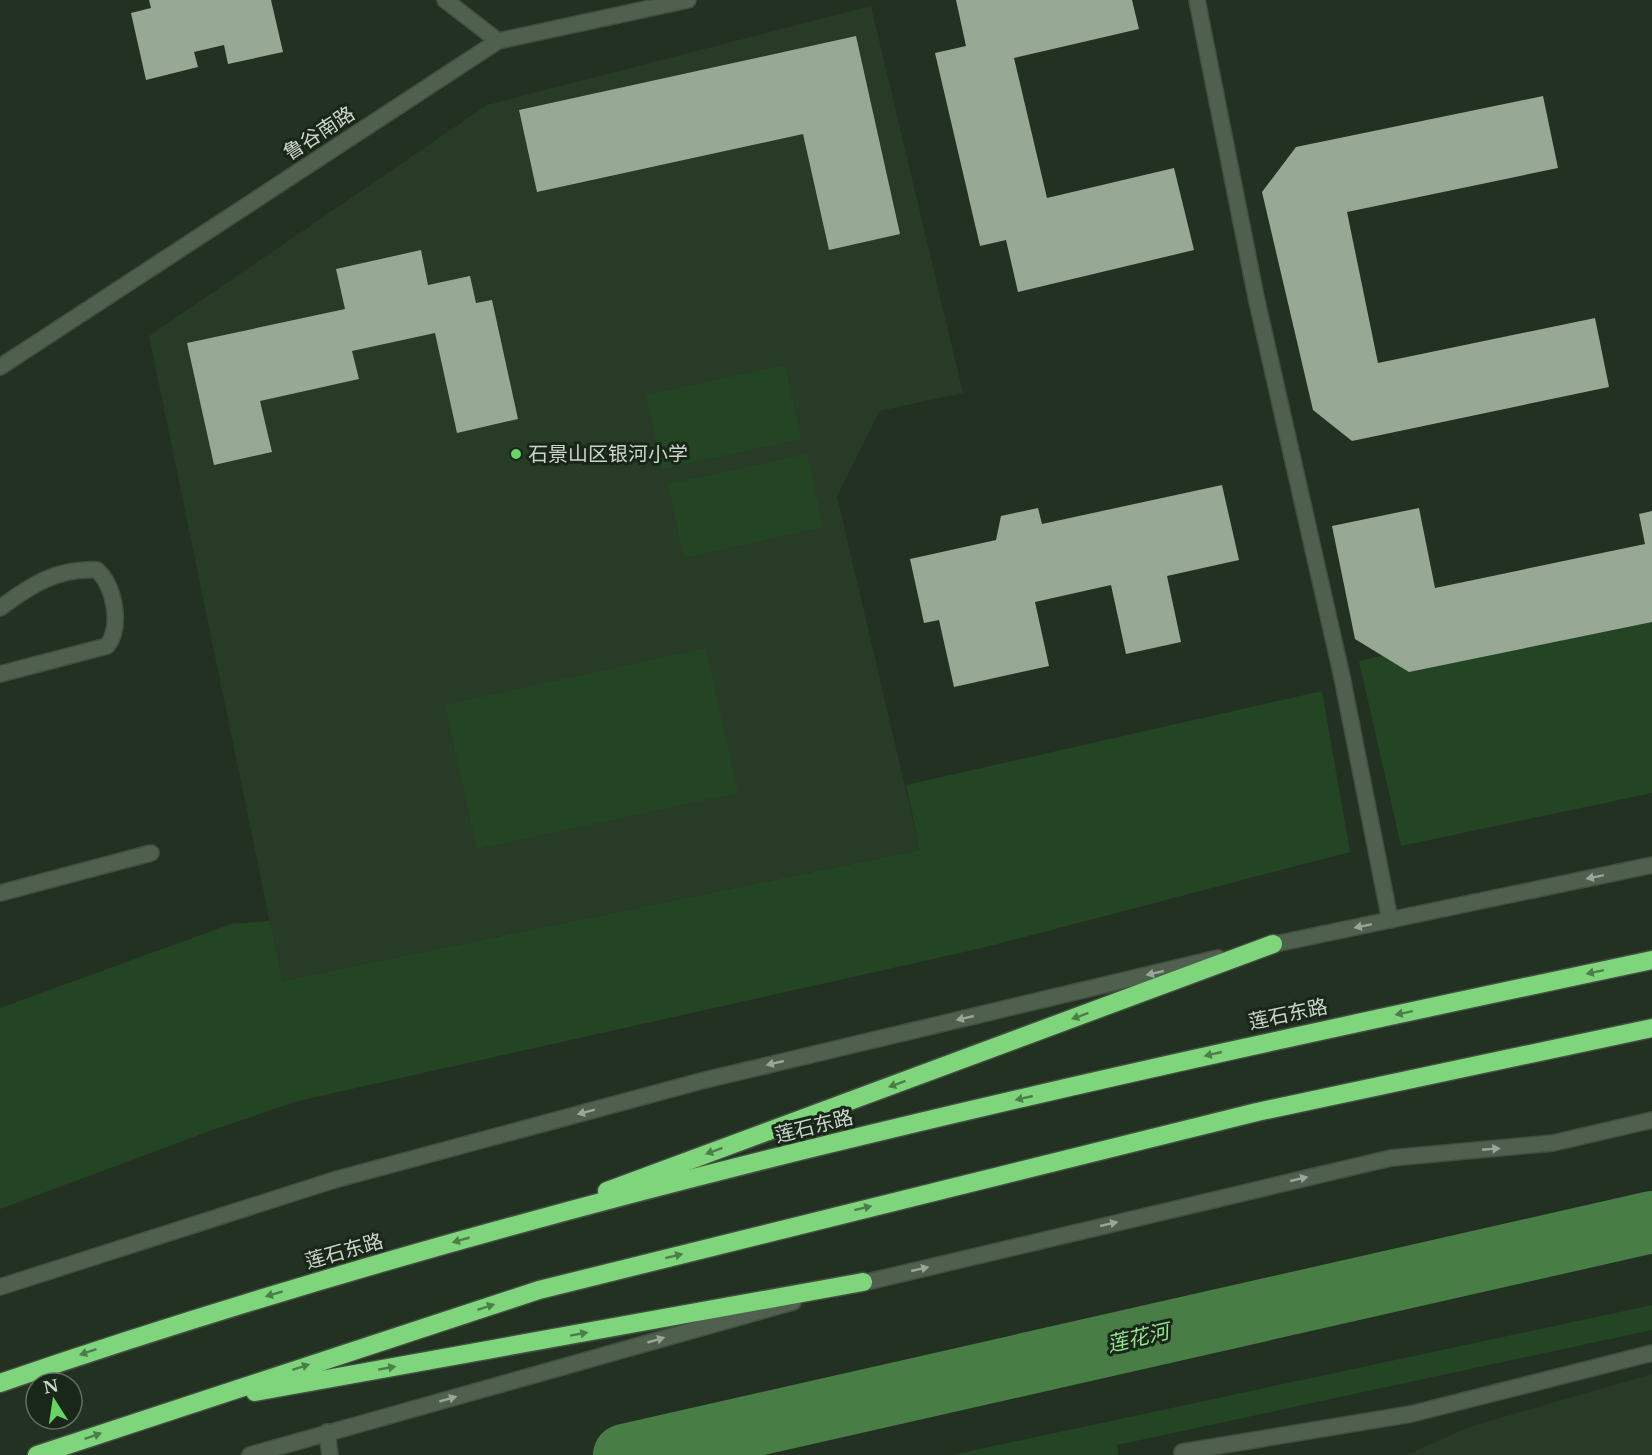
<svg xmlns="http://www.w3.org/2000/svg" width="1652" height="1455" font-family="'Libre Baskerville','Noto Sans SC',serif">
<rect width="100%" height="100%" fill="#223121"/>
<g fill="#273b26">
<polygon points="871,6 963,393 880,411 837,496 920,850 282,981 149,336 487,105"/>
<polygon points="1652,1374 1652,1455 1406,1455 1472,1426"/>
</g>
<g fill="#244523">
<polygon points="785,365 801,439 662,469 646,395"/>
<polygon points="807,454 823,527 684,558 668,484"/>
<polygon points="1652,597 1652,793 1401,846 1359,661"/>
<polygon points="706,648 738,793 477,849 445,705"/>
<polygon points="1322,691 1350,852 982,948 298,1101 215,1129 0,1209 0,1008 231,924 270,921 282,981 920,850 906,785"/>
<polygon points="1652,1305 1652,1330 1117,1445 1118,1455 952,1455"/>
</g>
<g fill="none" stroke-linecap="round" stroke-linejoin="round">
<polyline stroke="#487e46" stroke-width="62" points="624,1455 1652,1222"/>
</g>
<g fill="#97a995">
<polygon points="149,0 271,0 283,52 228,64 224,45 194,52 198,67 146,80 131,13 151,8"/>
<polygon points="956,0 1132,0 1139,29 1014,58 1047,198 1174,168 1194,250 1018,292 1006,240 980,246 935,53 966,46"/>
<polygon points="856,36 900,234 829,250 803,134 537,192 519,110"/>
<polygon points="1543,96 1558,168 1347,212 1378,363 1595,318 1609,387 1352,441 1313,410 1262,192 1296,147"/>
<polygon points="421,250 428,285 470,276 476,303 492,300 518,419 457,433 435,333 352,351 359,379 260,401 272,452 214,465 187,343 345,309 336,269"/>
<polygon points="1222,485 1239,560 1167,576 1181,642 1126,654 1111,585 1035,602 1049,666 954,687 939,620 924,623 910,559 996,540 1001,516 1038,508 1042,524"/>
<polygon points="1419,508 1435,588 1645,544 1639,514 1652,511 1652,622 1409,672 1355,639 1332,526"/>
</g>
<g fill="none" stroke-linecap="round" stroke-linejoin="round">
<defs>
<g id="minor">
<polyline points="445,0 498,41"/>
<polyline points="1197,0 1256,297 1342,677 1390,920"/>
<polyline points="0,367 498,41 688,0"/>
<path d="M0 608C31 585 57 568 97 570 115 587 122 627 107 646L0 674"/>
<polyline points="0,893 151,853"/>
<polyline points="1261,947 1652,865"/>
<polyline points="854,1285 1391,1158 1553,1143 1652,1120"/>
<polyline points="0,1287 334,1180 701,1081 1218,958"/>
<polyline points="327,1432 330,1455"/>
<polyline points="250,1455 793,1302"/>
<polyline points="1183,1455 1182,1452 1411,1414 1652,1353"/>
</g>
<g id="highway">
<polyline points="607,1191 1273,944"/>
<path d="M0 1383C538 1198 1096 1078 1652 960"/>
<polyline points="255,1392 863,1282"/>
<polyline points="37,1455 539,1290 1257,1112 1652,1028"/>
</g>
</defs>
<use href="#minor" stroke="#414e40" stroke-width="18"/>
<use href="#highway" stroke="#414e40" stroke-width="21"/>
<use href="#minor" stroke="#50604f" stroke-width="15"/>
<use href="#highway" stroke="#7fd57c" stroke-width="18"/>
</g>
<defs><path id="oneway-solid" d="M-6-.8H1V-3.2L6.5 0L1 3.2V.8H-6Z" transform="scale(1.5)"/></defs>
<g fill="#9aa699">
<use href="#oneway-solid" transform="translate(1595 877) rotate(168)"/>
<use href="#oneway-solid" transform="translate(1363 926) rotate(168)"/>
<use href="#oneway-solid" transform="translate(1155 973) rotate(167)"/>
<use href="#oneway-solid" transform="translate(965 1018) rotate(167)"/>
<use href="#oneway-solid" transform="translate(775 1063) rotate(167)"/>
<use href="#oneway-solid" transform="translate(586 1112) rotate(165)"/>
<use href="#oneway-solid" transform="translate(1491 1149) rotate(-5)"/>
<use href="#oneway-solid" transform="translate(1299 1179) rotate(-13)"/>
<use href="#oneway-solid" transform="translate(1109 1224) rotate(-13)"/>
<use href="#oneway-solid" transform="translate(920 1269) rotate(-13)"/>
<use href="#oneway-solid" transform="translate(656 1340) rotate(-16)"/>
<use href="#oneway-solid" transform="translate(448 1399) rotate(-16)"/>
</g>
<g fill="#4c7e4a">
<use href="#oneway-solid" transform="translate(1595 972) rotate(168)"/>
<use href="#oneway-solid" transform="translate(1404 1013) rotate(168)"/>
<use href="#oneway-solid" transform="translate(1080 1016) rotate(160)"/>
<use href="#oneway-solid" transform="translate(1213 1054) rotate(167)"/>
<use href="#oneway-solid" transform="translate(897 1084) rotate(160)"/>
<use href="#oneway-solid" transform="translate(1024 1098) rotate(167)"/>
<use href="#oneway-solid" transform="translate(714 1151) rotate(160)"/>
<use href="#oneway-solid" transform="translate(863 1208) rotate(-14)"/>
<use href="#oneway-solid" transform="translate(461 1240) rotate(164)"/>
<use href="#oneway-solid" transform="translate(674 1256) rotate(-14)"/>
<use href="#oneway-solid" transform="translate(274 1294) rotate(164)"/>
<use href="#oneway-solid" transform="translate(486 1307) rotate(-18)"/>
<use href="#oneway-solid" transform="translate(579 1334) rotate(-10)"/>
<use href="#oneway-solid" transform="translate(88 1352) rotate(161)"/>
<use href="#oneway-solid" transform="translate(301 1367) rotate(-18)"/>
<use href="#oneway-solid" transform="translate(387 1368) rotate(-10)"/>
<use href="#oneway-solid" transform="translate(93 1436) rotate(-19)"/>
</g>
<circle fill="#67d465" stroke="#192718" stroke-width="2" cx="516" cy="454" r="6"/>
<g text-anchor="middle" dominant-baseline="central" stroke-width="6" stroke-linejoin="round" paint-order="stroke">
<g font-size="20" fill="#ccd5cb" stroke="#192718">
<text transform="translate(319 133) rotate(-33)">鲁谷南路</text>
<text transform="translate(1288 1014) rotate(-12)">莲石东路</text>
<text transform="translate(814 1126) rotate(-14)">莲石东路</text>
<text transform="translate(344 1251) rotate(-16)">莲石东路</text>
</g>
<g font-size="20" fill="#ccd5cb" stroke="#192718" text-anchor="start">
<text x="528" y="454">石景山区银河小学</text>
</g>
<g font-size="21" font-style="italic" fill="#96e392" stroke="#192718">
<text transform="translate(1138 1338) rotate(-13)">莲花河</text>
</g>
</g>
<g transform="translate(54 1401) rotate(348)"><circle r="28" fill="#192718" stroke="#616d60" stroke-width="1.5"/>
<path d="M0-4.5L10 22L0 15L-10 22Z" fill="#67d465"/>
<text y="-9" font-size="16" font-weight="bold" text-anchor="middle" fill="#ccd5cb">N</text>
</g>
</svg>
